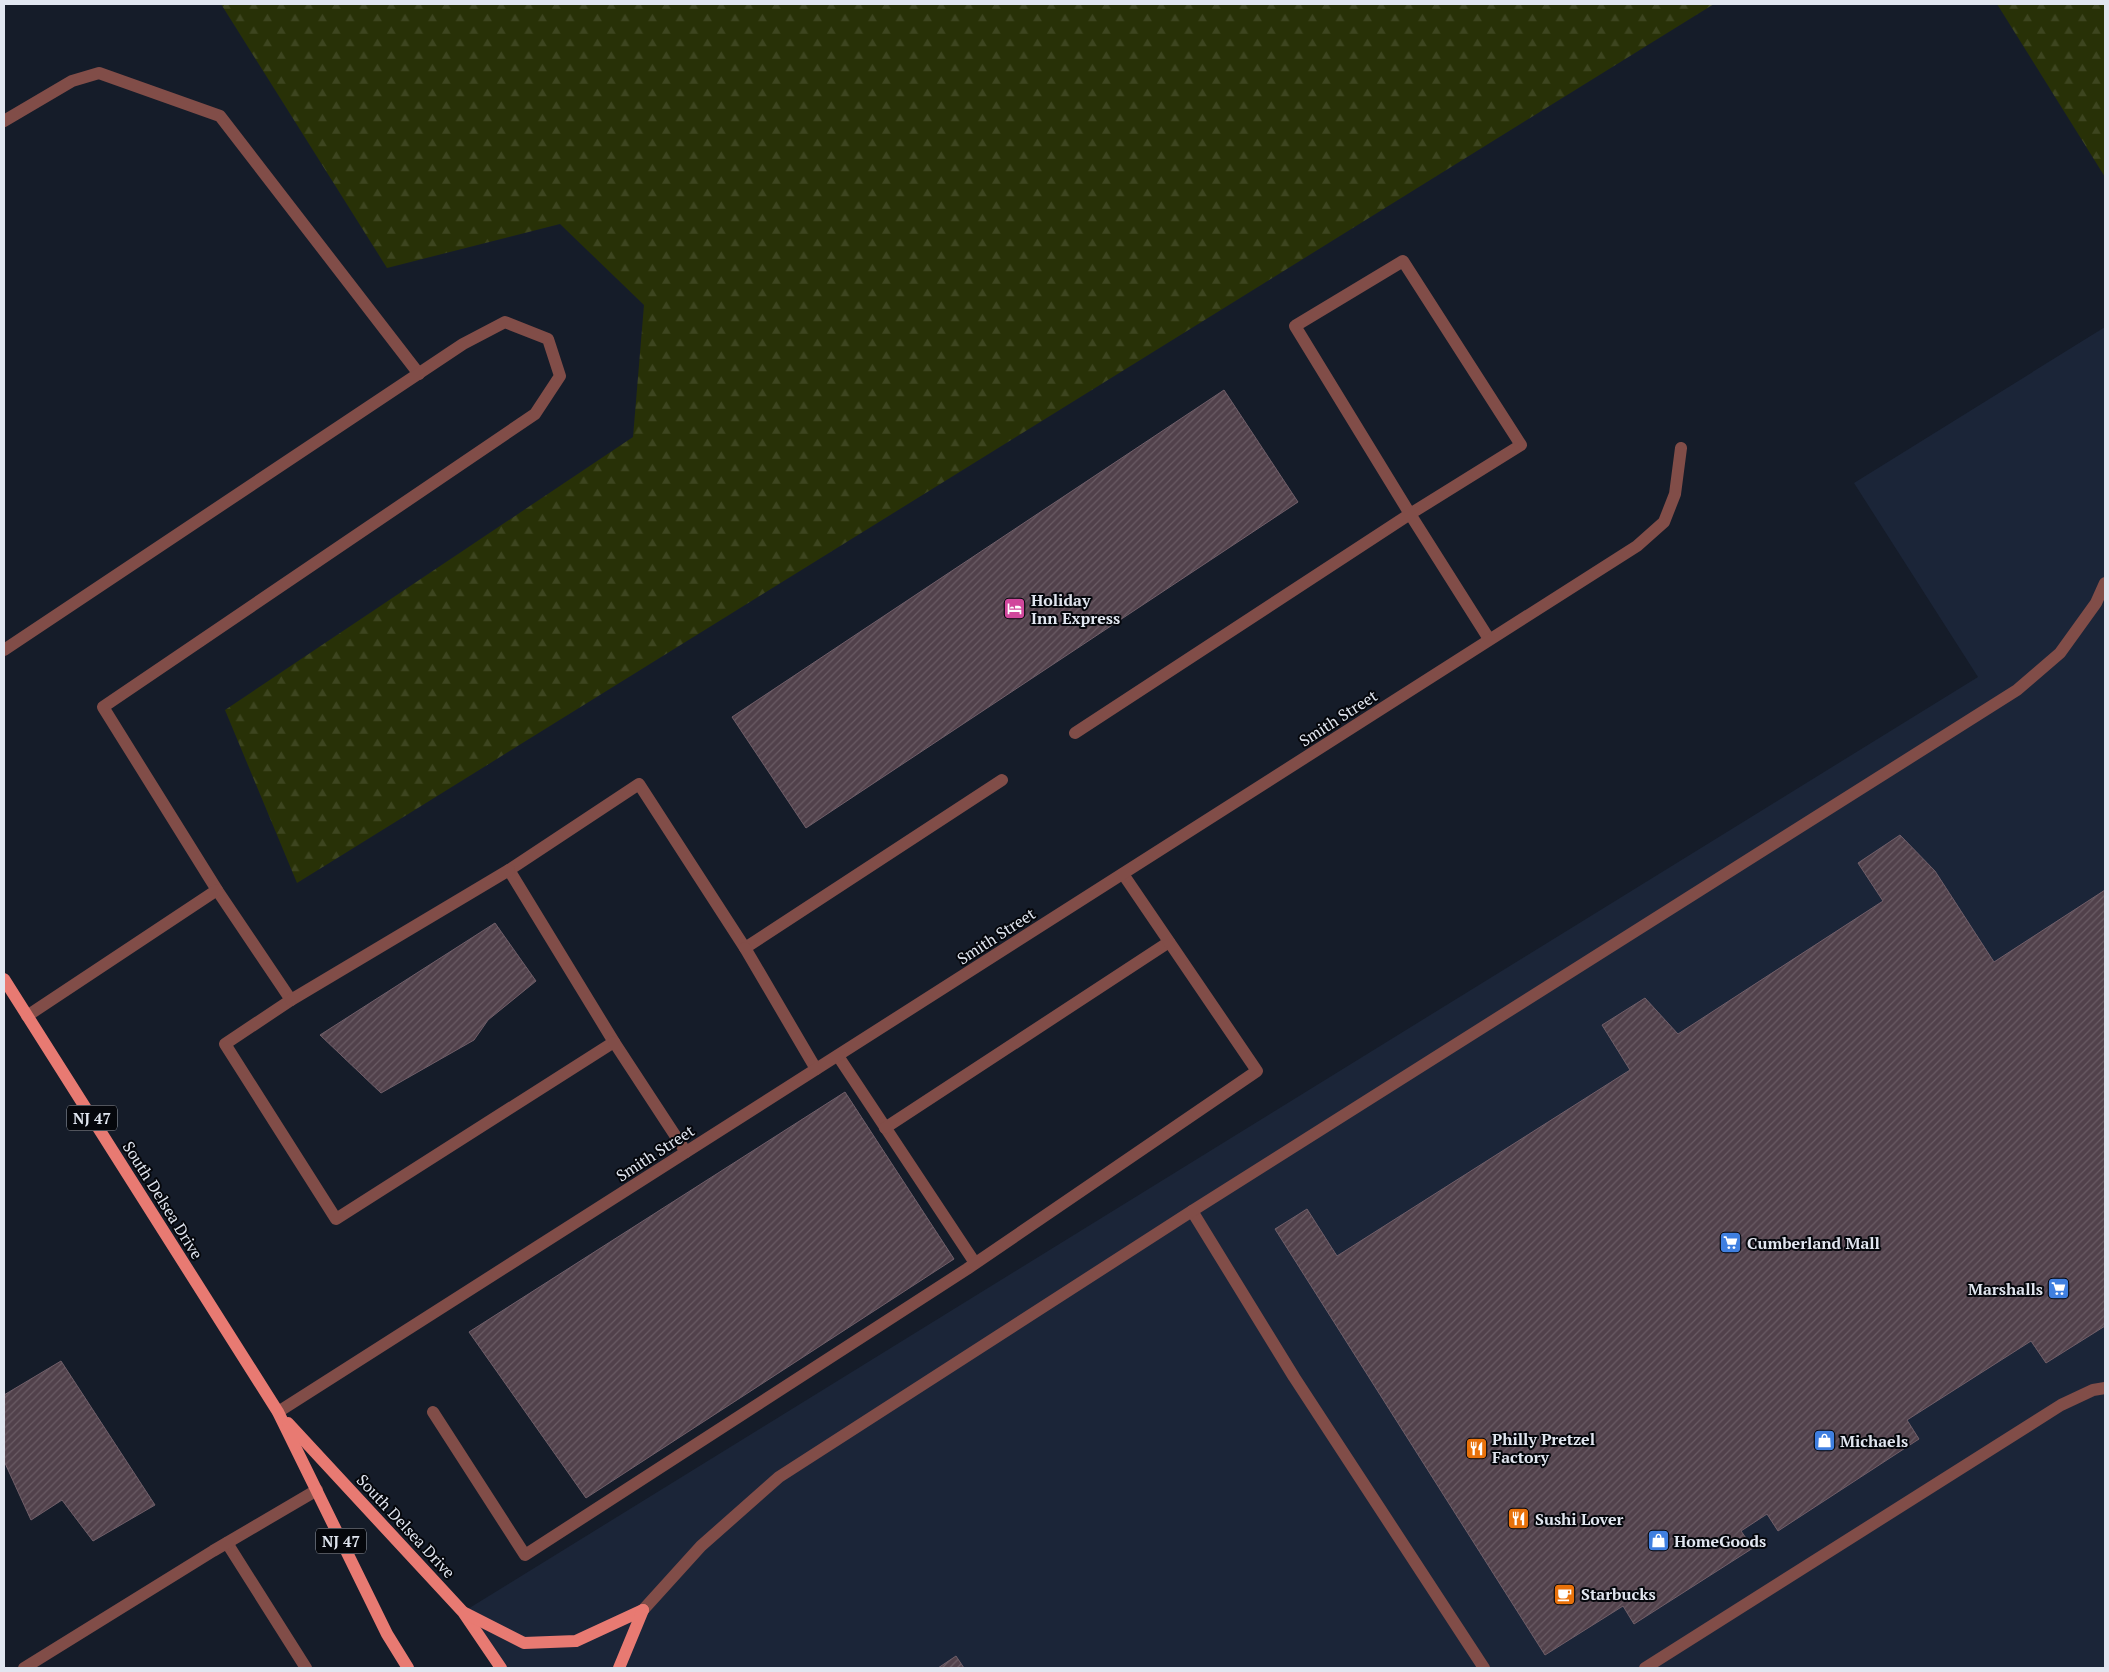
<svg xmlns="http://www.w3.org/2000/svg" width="2109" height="1672" font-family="'PT Serif',serif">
<defs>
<pattern id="forest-firs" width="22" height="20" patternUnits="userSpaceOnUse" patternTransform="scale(1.25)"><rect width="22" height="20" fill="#283107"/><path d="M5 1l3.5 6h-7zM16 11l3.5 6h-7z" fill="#3d451f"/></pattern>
<pattern id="building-hatch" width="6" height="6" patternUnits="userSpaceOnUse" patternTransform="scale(1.25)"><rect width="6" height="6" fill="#51414b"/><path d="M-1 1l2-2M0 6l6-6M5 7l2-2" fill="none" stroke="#6a5c65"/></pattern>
</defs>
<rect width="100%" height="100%" fill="#151c29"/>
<polygon fill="#1b2538" points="2105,327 2105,1668 501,1668 463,1612 1978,677 1854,483"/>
<g fill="url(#forest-firs)">
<polygon points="221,4 1714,4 297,883 225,710 633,437 644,305 560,224 387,268"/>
<polygon points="1997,4 2105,4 2105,177"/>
</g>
<g fill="url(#building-hatch)" stroke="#715f69">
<polygon points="1224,390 1298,502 806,828 732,717"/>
<polygon points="1900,835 1935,871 1994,962 2105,890 2105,1326 2046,1363 2031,1341 1907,1420 1919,1439 1778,1531 1767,1514 1741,1531 1753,1548 1634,1624 1623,1606 1545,1655 1275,1229 1307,1209 1337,1256 1630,1070 1602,1025 1645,998 1678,1034 1883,901 1858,863"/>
<polygon points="495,923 536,981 488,1020 474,1040 381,1093 320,1035"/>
<polygon points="845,1092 954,1259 586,1498 469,1332"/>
<polygon points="61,1361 155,1505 93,1541 62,1500 31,1520 4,1461 4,1395"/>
<polygon points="956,1656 964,1668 938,1668"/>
</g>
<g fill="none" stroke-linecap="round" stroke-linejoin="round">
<g stroke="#814d48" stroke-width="12">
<polyline points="4,121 72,81 99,73 220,116 419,374"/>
<polyline points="4,650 463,344 505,322 548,339 560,376 535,414 103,707 217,890 291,1000 225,1044 336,1219 614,1042 509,870 639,784 745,948 1002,780"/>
<polyline points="1075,733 1410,514 1295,326 1403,261 1521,445 1410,514 1489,639"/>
<polyline points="745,948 816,1069"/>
<polyline points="291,1000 509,870"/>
<polyline points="27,1016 217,890"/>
<polyline points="614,1042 686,1152"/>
<polyline points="838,1056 975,1263"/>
<polyline points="885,1128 1169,942"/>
<polyline points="1192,1211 1294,1377 1484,1668"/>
<polyline points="433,1412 525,1555 967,1269 1257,1071 1123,874"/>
<polyline points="227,1543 306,1668"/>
<polyline points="643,1610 701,1546 779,1477 1192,1211 2017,690 2060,653 2096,603 2105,583"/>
<polyline points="24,1668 213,1551 317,1490"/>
<polyline points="1645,1668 2061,1405 2093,1390 2105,1388"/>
</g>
<polyline stroke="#814d48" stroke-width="12" points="278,1412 1637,546 1664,522 1675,494 1681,448"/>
<g stroke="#e87a72" stroke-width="12">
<polyline points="4,979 278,1412 387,1634 408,1668"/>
<polyline points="288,1423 463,1612 501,1668"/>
<polyline points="465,1613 524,1643 576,1641 643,1610"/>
<polyline points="619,1668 643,1610"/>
</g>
</g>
<defs>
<symbol id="hotel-square" viewBox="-11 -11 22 22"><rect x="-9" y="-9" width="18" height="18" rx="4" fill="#d1479c" stroke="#05070c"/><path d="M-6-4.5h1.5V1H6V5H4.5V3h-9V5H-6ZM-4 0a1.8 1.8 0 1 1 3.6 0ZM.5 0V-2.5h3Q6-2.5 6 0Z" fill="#fff"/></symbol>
<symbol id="supermarket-square" viewBox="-11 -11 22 22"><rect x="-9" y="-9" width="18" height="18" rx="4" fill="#3f7fe0" stroke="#05070c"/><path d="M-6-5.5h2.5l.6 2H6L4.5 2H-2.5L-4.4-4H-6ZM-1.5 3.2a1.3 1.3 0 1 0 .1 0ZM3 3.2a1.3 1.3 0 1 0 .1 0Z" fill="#fff"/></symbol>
<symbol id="shop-square" viewBox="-11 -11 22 22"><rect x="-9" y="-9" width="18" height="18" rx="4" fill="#3f7fe0" stroke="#05070c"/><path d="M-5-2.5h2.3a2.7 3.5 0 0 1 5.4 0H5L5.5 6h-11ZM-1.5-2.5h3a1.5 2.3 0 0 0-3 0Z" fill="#fff"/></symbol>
<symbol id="restaurant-square" viewBox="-11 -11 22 22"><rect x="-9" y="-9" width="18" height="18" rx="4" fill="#e8710a" stroke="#05070c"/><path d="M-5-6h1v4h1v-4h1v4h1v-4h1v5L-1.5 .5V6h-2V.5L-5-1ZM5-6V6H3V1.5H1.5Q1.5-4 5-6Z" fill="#fff"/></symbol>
<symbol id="cafe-square" viewBox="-11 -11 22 22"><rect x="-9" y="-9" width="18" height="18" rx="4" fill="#e8710a" stroke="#05070c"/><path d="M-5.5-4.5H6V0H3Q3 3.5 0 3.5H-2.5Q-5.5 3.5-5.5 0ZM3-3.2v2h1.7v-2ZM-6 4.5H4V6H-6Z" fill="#fff"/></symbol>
</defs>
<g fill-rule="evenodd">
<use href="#hotel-square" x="1002" y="596" width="25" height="25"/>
<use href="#supermarket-square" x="1718" y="1230" width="25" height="25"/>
<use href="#supermarket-square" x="2046" y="1276" width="25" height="25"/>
<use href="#shop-square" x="1812" y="1428" width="25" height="25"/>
<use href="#restaurant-square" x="1464" y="1436" width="25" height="25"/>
<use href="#restaurant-square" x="1506" y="1506" width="25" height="25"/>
<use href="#shop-square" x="1646" y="1528" width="25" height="25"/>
<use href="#cafe-square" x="1552" y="1582" width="25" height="25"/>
</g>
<g text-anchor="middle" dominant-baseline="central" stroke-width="4" stroke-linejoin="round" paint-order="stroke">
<g fill="#05070c" stroke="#9fa3ac" stroke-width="1">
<rect x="67" y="1105.5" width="50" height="25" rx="4"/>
<rect x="316" y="1528.5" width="50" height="25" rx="4"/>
</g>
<g font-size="15" font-weight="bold" fill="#e1e6f0">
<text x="92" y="1118">NJ 47</text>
<text x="341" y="1541">NJ 47</text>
</g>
<g font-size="16" font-weight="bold" fill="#e1e6f0" stroke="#05070c" text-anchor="start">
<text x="1031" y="600">Holiday<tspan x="1031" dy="18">Inn Express</tspan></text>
<text x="1747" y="1243">Cumberland Mall</text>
<text x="2043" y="1289" text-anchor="end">Marshalls</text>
<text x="1492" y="1439">Philly Pretzel<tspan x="1492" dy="18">Factory</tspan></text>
<text x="1840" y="1441">Michaels</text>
<text x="1535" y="1519">Sushi Lover</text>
<text x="1674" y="1541">HomeGoods</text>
<text x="1581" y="1594">Starbucks</text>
</g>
<g font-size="16" fill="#e1e6f0" stroke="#05070c">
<text transform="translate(1338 718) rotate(-33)">Smith Street</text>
<text transform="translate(996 936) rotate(-33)">Smith Street</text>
<text transform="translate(655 1153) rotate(-33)">Smith Street</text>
<text transform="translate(163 1200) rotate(58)">South Delsea Drive</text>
<text transform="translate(406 1526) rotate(47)">South Delsea Drive</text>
</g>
</g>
<rect width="2109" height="1672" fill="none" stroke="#e1e6f0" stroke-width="10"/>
</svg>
